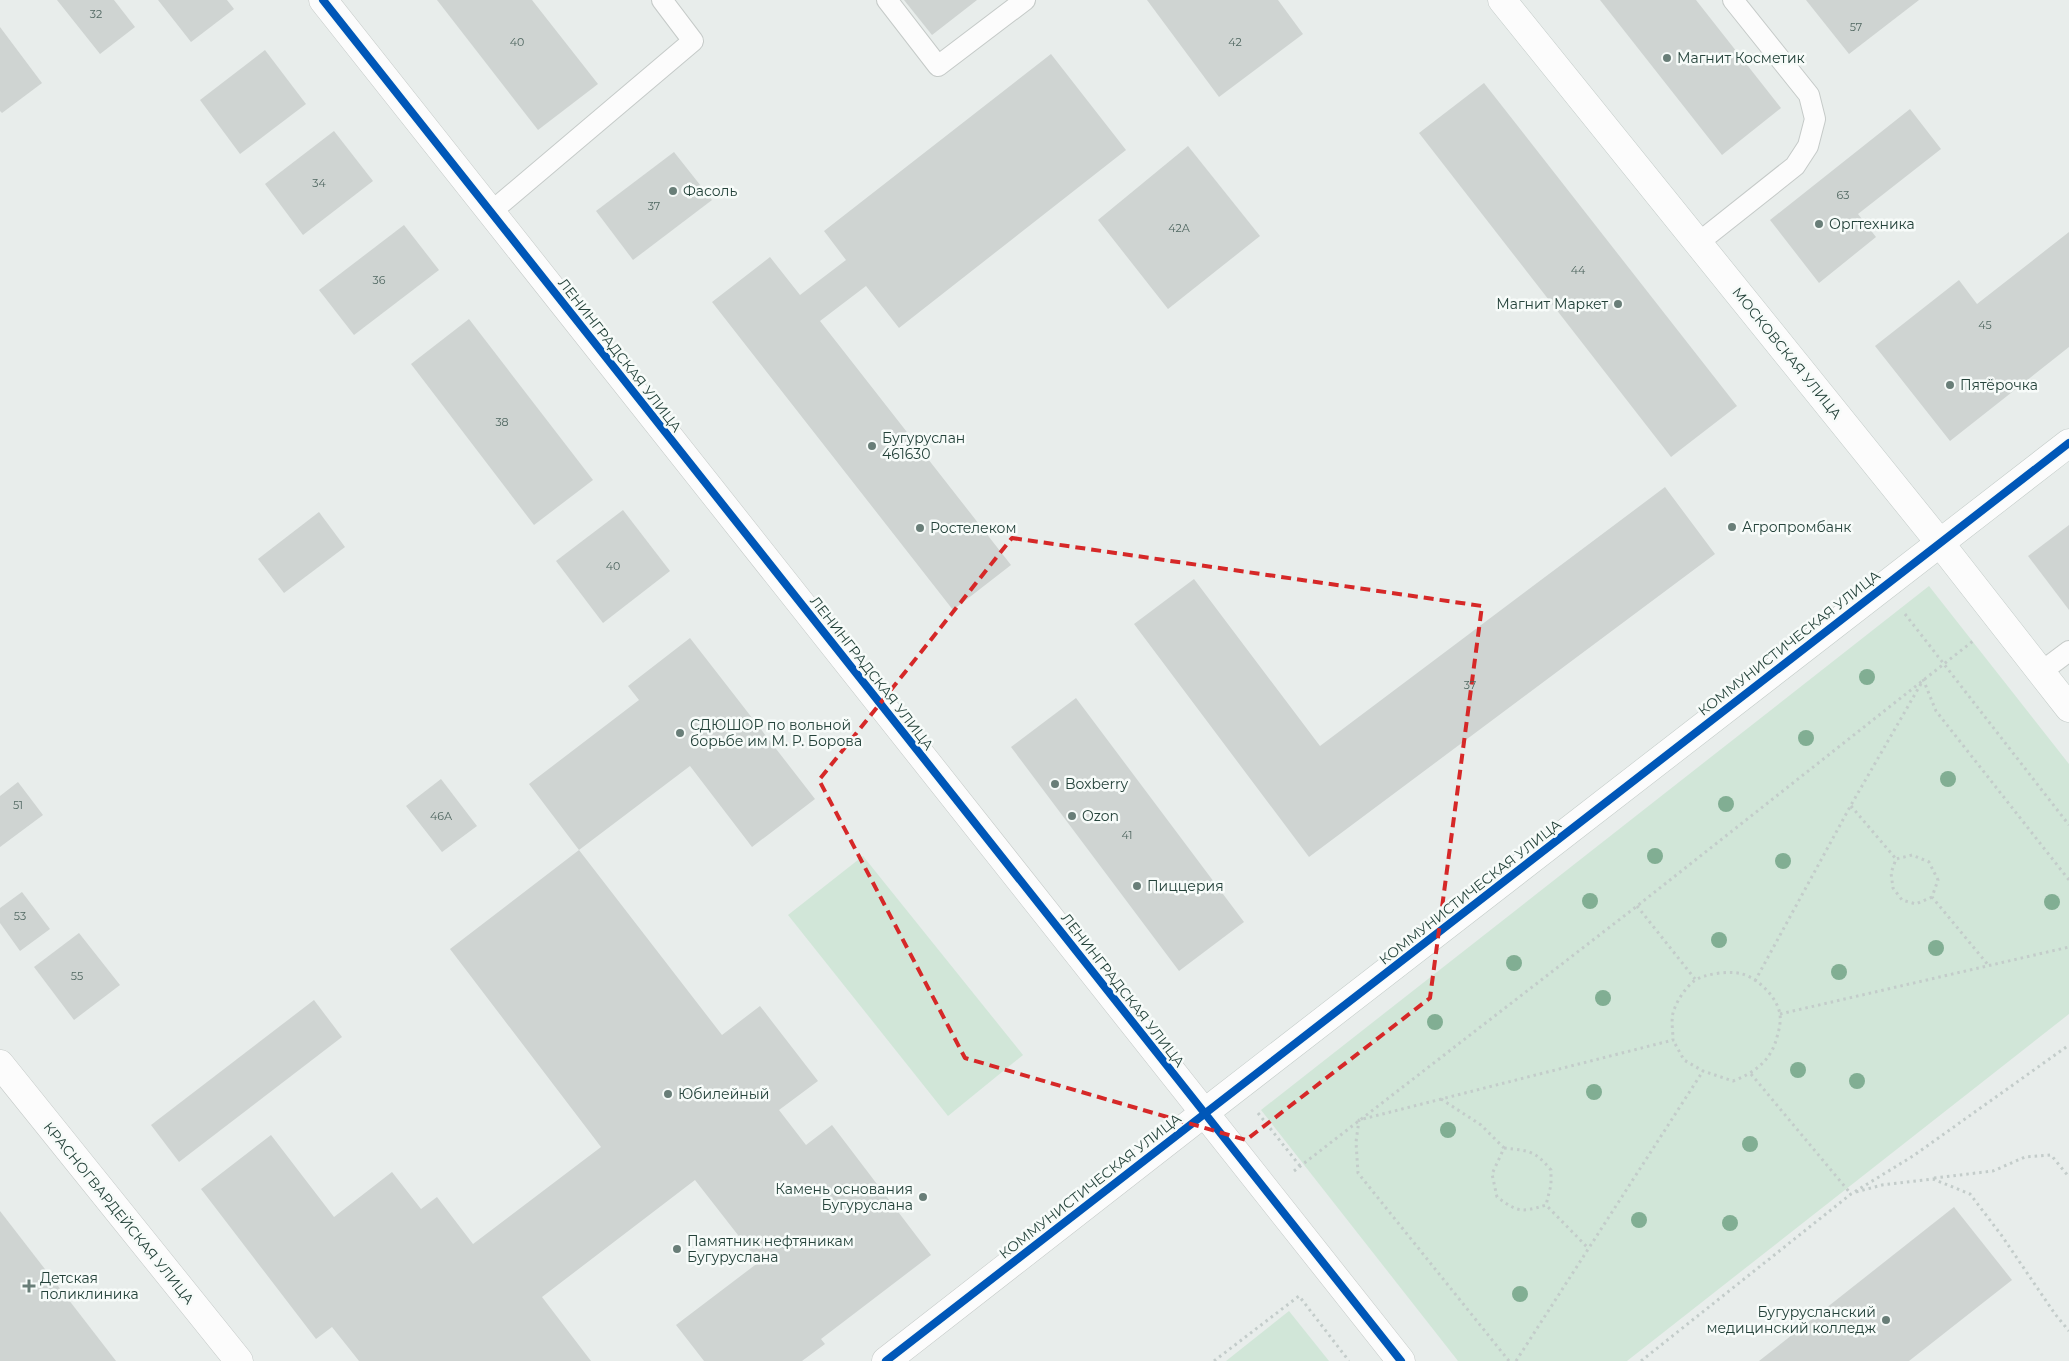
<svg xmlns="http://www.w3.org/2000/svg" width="2069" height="1361" font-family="Montserrat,sans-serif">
<rect width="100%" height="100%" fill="#e8edeb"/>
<g fill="#d1e6d8">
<polygon points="1929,586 2069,764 2069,1014 1627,1361 1458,1361 1261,1110"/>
<polygon points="863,856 1023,1055 948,1116 788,915"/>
<polygon points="1289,1311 1329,1361 1226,1361"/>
</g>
<g fill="#cfd4d2">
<polygon points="57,0 114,0 135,27 100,54"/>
<polygon points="158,0 227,0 234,9 191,42"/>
<polygon points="437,0 532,0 598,84 538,130"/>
<polygon points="904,0 977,0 932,35"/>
<polygon points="1147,0 1278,0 1303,34 1219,97"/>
<polygon points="1600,0 1696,0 1781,108 1722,155"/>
<polygon points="1806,0 1919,0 1849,54"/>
<polygon points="0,27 42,83 2,113 0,111"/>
<polygon points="265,50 306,104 240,154 200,100"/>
<polygon points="1051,54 1126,150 899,328 866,286 820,321 1011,565 953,610 712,302 770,257 800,295 846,260 824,231"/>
<polygon points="1484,83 1737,406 1671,457 1419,133"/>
<polygon points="1910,109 1941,149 1858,214 1876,237 1819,283 1770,220"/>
<polygon points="334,131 373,181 303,235 265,184"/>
<polygon points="1188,146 1260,236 1168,309 1098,220"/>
<polygon points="674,152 712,200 633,260 596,211"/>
<polygon points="404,225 439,270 354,335 319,290"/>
<polygon points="2069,232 2069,347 1950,441 1875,346 1959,280 1977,304"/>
<polygon points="469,319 593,480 534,525 411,364"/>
<polygon points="1665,487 1715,554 1309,857 1134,624 1194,579 1320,746"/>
<polygon points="623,510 670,571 603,623 556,561"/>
<polygon points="319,512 345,547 284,593 258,559"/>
<polygon points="2069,525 2069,610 2028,556"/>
<polygon points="690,638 815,799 752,847 690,766 579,850 529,784 639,700 628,686"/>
<polygon points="1076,698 1244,922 1179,971 1011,747"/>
<polygon points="441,779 477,826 442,852 406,806"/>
<polygon points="18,782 43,815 0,847 0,796"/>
<polygon points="579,850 722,1035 760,1006 818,1081 779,1110 806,1145 832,1125 931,1255 821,1339 825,1344 802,1361 704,1361 676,1325 759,1262 695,1180 542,1297 591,1361 359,1361 332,1327 316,1339 201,1189 271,1135 334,1217 392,1172 421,1209 437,1197 473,1244 601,1147 450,949"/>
<polygon points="22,892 50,929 20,951 0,923 0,908"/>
<polygon points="79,933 120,985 74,1020 34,967"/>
<polygon points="314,1000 342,1037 179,1162 151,1125"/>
<polygon points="1954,1207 2012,1280 1909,1361 1759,1361"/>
<polygon points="0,1211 116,1361 0,1361"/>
</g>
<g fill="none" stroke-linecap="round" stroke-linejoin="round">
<defs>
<g id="lane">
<polyline points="887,0 938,66 1025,0"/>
<polyline points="491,212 693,41 662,0"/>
<polyline points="1698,243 1795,166 1808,146 1815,119 1809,95 1733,0"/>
<polyline points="2041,672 2069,651"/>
</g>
<g id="street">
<polyline points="323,0 1401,1361"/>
<polyline points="0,1064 239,1361"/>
<polyline points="886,1361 1204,1113"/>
</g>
<g id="secondary">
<polyline points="1502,0 1940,543 2069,708"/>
<polyline points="1204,1113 2069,443"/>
</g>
</defs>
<use href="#lane" stroke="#c5cac8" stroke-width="22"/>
<use href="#street" stroke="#c5cac8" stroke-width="29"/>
<use href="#secondary" stroke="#c3cbc8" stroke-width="29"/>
<g stroke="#c3ccca" stroke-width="3" stroke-dasharray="2.5 4" stroke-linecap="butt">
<polyline points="1905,614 2069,825"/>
<polyline points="1923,679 1936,711 2069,880"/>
<polyline points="1851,806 1896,859"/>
<polyline points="1932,897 1916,904 1902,900 1893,888 1891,873 1896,859 1912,855 1929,862 1938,880 1932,897 1989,966"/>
<polyline points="1637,906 1695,979"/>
<polyline points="1755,981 1851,805 1922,682"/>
<polyline points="1780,1014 2069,947"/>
<polyline points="1751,1074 1851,1194"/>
<path d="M1441 1099 1481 1125 1504 1148 1492 1174 1497 1197C1518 1212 1520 1213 1546 1205L1589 1249"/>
<polyline points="1258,1113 1300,1166"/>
<path d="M1504 1148C1530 1151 1534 1150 1551 1170V1185L1546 1205"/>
<polyline points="1294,1171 1637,906 1973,641"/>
<polyline points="1934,1178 1993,1171 2025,1157 2051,1155 2069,1177"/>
<polyline points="1856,1192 1882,1185 1933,1179 1970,1194 2002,1236 2055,1314 2069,1331"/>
<polyline points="1214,1361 1299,1296 1349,1361"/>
<path d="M1509 1361 1358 1173 1356 1142 1359 1120 1673 1040C1673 1032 1671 1021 1673 1013 1676 1002 1685 988 1694 981 1703 974 1731 970 1742 974 1758 978 1778 998 1780 1015 1781 1022 1779 1030 1777 1037 1771 1061 1754 1073 1733 1081L1703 1071 1684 1060 1673 1040"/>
<polyline points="1516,1361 1703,1071"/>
<polyline points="1641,1361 1851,1194 1913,1156 2069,1045"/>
</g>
<use href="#lane" stroke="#fcfcfc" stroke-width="20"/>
<use href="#street" stroke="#fcfcfc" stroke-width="28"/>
<use href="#secondary" stroke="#fcfcfc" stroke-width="28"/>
<defs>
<g id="cycleway">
<polyline points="323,0 1401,1361"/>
<polyline points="886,1361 2069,443"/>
</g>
</defs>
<use href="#cycleway" stroke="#f7fbf9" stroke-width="11"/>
<use href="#cycleway" stroke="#0057b8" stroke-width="8"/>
</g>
<g fill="#81ae93">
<circle cx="1867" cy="677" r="8"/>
<circle cx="1806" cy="738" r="8"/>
<circle cx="1948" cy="779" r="8"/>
<circle cx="1726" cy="804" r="8"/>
<circle cx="1655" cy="856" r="8"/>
<circle cx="1783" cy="861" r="8"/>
<circle cx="1590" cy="901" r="8"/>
<circle cx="2052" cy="902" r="8"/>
<circle cx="1719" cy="940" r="8"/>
<circle cx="1936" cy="948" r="8"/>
<circle cx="1514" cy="963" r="8"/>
<circle cx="1839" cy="972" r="8"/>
<circle cx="1603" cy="998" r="8"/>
<circle cx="1435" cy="1022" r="8"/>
<circle cx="1798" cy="1070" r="8"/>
<circle cx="1857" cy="1081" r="8"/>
<circle cx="1594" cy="1092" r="8"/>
<circle cx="1448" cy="1130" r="8"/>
<circle cx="1750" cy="1144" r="8"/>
<circle cx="1639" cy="1220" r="8"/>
<circle cx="1730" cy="1223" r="8"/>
<circle cx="1520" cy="1294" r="8"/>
</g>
<path fill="none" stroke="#d62828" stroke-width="4" stroke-dasharray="10 6" stroke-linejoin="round" d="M1012 538 1482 606 1430 998 1246 1140 965 1058 819 780Z"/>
<g fill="#697e78" stroke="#f7fbf9" stroke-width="2">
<circle cx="1667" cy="58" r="5"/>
<circle cx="673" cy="191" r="5"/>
<circle cx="1819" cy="224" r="5"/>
<circle cx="1618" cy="304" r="5"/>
<circle cx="1950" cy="385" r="5"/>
<circle cx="872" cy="446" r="5"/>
<circle cx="1732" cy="527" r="5"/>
<circle cx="920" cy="528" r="5"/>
<circle cx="680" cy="733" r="5"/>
<circle cx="1055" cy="784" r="5"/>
<circle cx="1072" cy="816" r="5"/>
<circle cx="1137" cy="886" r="5"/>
<circle cx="668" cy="1094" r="5"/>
<circle cx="923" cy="1197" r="5"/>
<circle cx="677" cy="1249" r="5"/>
<path d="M26.5 1278.5h5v5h5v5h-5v5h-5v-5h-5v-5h5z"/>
<circle cx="1886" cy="1320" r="5"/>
</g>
<g text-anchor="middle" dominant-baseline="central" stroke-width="5" stroke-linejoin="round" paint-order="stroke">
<g font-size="11" fill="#506761">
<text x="96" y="14">32</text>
<text x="1856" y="27">57</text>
<text x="517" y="42">40</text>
<text x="1235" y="42">42</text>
<text x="319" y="183">34</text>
<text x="1843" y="195">63</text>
<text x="654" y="206">37</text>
<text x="1179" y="228">42А</text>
<text x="1578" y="270">44</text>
<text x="379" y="280">36</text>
<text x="1985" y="325">45</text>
<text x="502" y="422">38</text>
<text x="613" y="566">40</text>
<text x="1470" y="685">37</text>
<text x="18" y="805">51</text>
<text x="441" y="816">46А</text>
<text x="1127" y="835">41</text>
<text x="20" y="916">53</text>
<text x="77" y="976">55</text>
</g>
<g font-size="14" fill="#24423a" stroke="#f7fbf9" text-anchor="start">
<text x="1677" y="58">Магнит Косметик</text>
<text x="683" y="191">Фасоль</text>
<text x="1829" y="224">Оргтехника</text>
<text x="1608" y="304" text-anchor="end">Магнит Маркет</text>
<text x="1960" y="385">Пятёрочка</text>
<text x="882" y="438">Бугуруслан<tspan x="882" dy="16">461630</tspan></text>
<text x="1742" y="527">Агропромбанк</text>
<text x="930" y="528">Ростелеком</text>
<text x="690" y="725">СДЮШОР по вольной<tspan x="690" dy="16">борьбе им М. Р. Борова</tspan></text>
<text x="1065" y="784">Boxberry</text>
<text x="1082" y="816">Ozon</text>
<text x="1147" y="886">Пиццерия</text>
<text x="678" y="1094">Юбилейный</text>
<text x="913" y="1189" text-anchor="end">Камень основания<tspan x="913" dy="16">Бугуруслана</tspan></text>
<text x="687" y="1241">Памятник нефтяникам<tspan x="687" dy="16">Бугуруслана</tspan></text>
<text x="40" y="1278">Детская<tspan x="40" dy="16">поликлиника</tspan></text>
<text x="1876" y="1312" text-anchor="end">Бугурусланский<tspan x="1876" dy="16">медицинский колледж</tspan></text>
</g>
<g font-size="14" fill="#24423a" stroke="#f7fbf9">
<text transform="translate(1787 353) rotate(51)">МОСКОВСКАЯ УЛИЦА</text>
<text transform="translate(620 355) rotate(52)">ЛЕНИНГРАДСКАЯ УЛИЦА</text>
<text transform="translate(1789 643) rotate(-38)">КОММУНИСТИЧЕСКАЯ УЛИЦА</text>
<text transform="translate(872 673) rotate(52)">ЛЕНИНГРАДСКАЯ УЛИЦА</text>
<text transform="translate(1470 892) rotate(-38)">КОММУНИСТИЧЕСКАЯ УЛИЦА</text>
<text transform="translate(1123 990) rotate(52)">ЛЕНИНГРАДСКАЯ УЛИЦА</text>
<text transform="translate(1090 1186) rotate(-38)">КОММУНИСТИЧЕСКАЯ УЛИЦА</text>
<text transform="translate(119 1213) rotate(51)">КРАСНОГВАРДЕЙСКАЯ УЛИЦА</text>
</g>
</g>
</svg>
